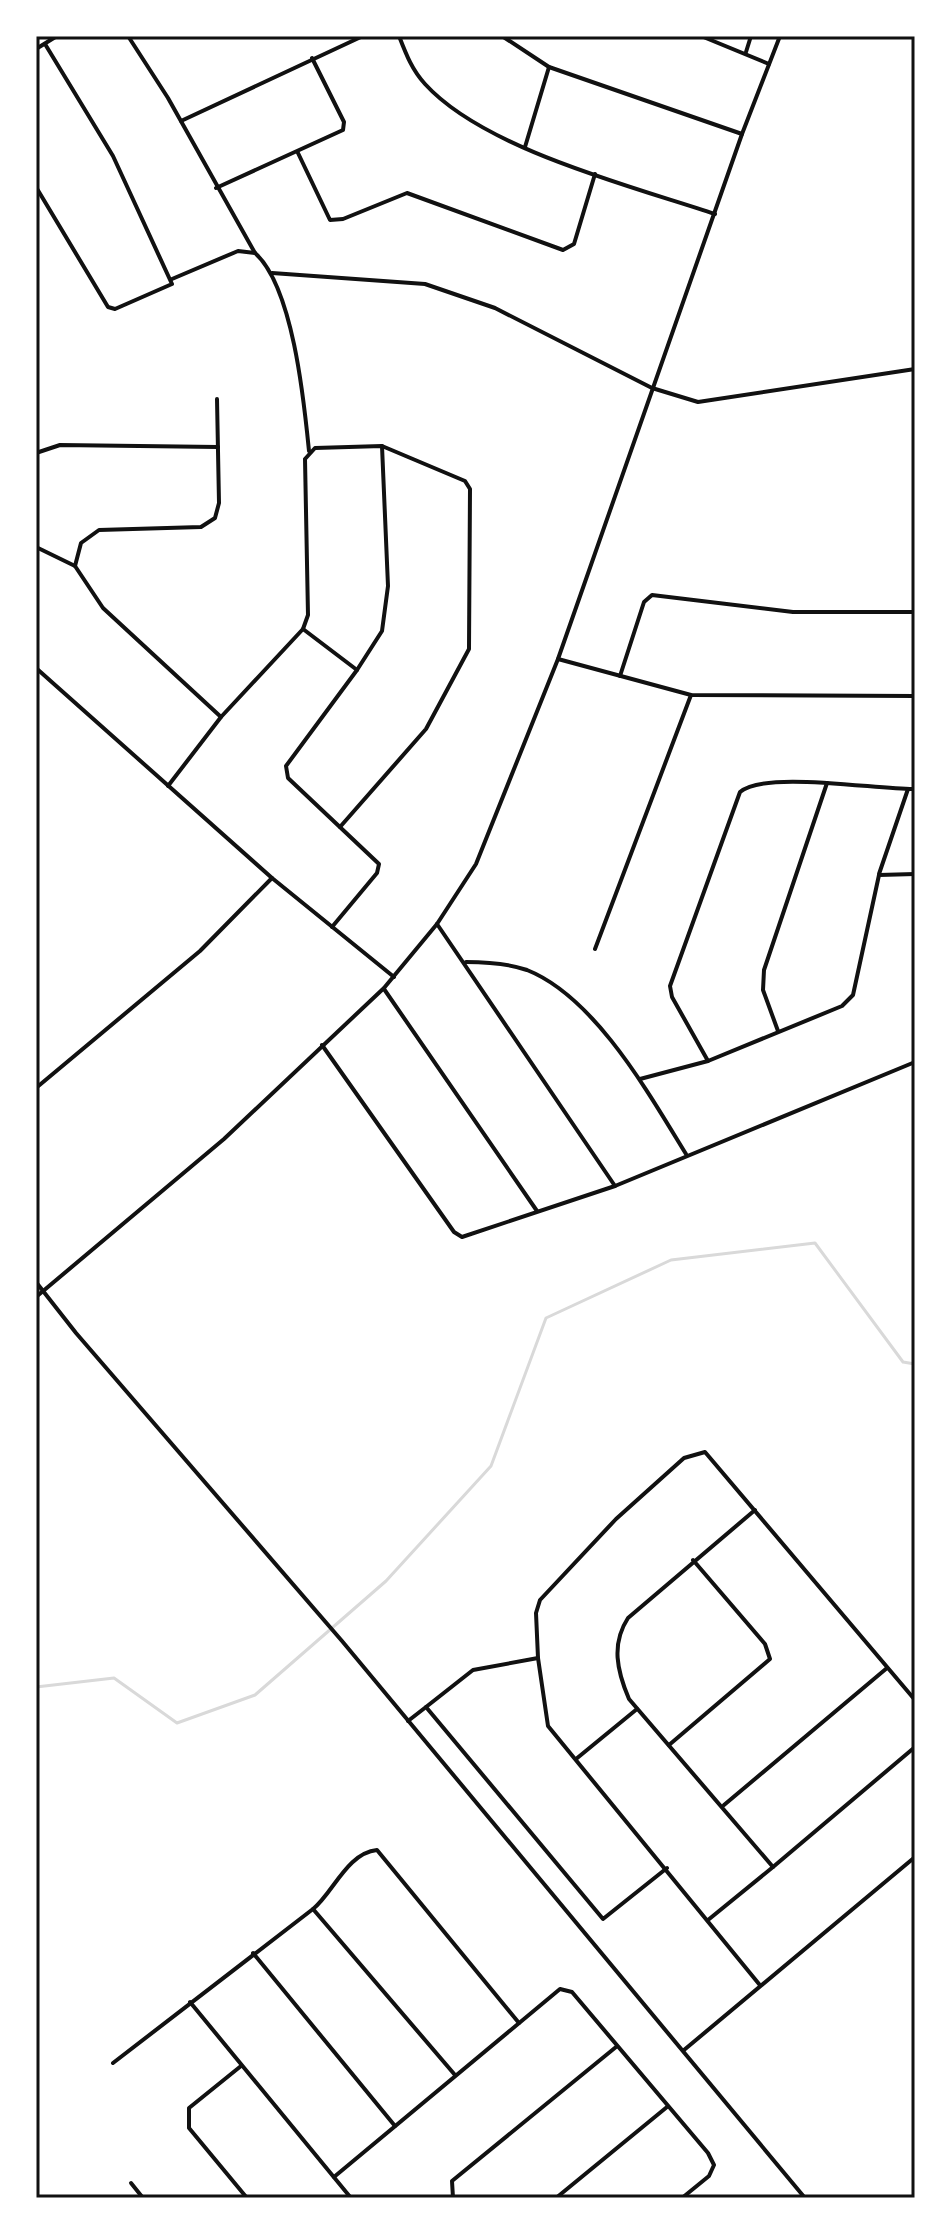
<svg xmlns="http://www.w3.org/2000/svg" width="951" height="2234" font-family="Signika,sans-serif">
<rect width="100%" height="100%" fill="#fff"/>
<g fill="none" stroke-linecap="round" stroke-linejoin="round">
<polyline stroke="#d9d9d9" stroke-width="3" points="36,1687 114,1678 177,1723 255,1695 386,1581 491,1466 546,1318 671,1260 815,1243 903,1362 915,1364"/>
<g stroke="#111" stroke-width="4">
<path d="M128 36 168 98 255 253C293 287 304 401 309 451"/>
<path d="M399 36C406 54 412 70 425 84 484 149 631 186 715 214"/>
<polyline points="502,36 549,67 742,134"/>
<polyline points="701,36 769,64"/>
<polyline points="36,49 57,36"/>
<polyline points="746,52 751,36"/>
<polyline points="181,121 363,36"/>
<polyline points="525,147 549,67"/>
<polyline points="298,153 330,220 343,219 407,193 563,250 574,244 595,174"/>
<polyline points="36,187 108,307 115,309 172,284 113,156 45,44"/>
<polyline points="216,188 343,130 344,122 312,58"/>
<polyline points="272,273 425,284 495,308 652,388 698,402 915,369"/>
<polyline points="172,279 238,251 255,253"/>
<polyline points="36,453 60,445 218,447"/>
<polyline points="36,547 75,566 103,608 221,717"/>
<polyline points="75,566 81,543 99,530 201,527 215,518 219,503 217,399"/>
<polyline points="303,629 357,670 286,766 288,778 379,864 377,873 332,927"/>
<polyline points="558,659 691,695 915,696"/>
<polyline points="36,668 272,878 394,977"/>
<polyline points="357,670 382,631 388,586 382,446"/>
<polyline points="620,676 644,602 652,595 793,612 915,612"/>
<polyline points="168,786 221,717 303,629 308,615 305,459 315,448 382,446 465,481 470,489 469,649 426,729 340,827"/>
<path d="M915 789C879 790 765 770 740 792L670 986 672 997 708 1061 842 1006 853 995 879 875 915 874"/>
<polyline points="879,874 908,789"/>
<polyline points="437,924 615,1186"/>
<polyline points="595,949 691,695"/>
<path d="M466 962C486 962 507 963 527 970 595 997 649 1094 686 1154"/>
<polyline points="384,989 537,1211"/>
<polyline points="778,1031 763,990 764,970 827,783"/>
<polyline points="322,1045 454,1232 462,1237 615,1186 915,1062"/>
<polyline points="640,1079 708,1061"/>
<polyline points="36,1088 200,951 272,878"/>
<polyline points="36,1282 76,1333 342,1641 805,2198"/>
<polyline points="36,1297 224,1139 384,988 437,924 476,864 558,659 742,134 780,36"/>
<path d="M755 1510 628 1618C611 1644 617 1671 629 1699L773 1867 915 1747"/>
<polyline points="538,1658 473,1670 426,1707 603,1919 667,1868"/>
<polyline points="408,1721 426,1707"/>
<polyline points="669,1745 770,1659 765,1644 693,1560"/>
<polyline points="576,1759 637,1709"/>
<polyline points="724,1805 887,1668"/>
<path d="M313 1909C333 1893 347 1853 377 1850L519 2023"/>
<polyline points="708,1920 773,1867"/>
<polyline points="253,1953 395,2126"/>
<polyline points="759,1984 548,1726 538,1658 536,1613 540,1600 616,1519 684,1458 705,1452 915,1700"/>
<polyline points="190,2002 351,2198"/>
<polyline points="684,2050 915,1857"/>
<polyline points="113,2063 313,1909 455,2075"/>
<polyline points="241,2066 189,2108 189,2128 247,2198"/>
<polyline points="334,2177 560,1989 572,1992 708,2153 714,2165 709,2176 682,2198"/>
<polyline points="131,2183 143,2198"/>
<polyline points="453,2198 452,2181 616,2047"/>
<polyline points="556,2198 667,2107"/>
</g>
</g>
<rect width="951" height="2234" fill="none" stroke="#ffffff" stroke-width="76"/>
<rect x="38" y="38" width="875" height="2158" fill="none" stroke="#111" stroke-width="3"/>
</svg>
